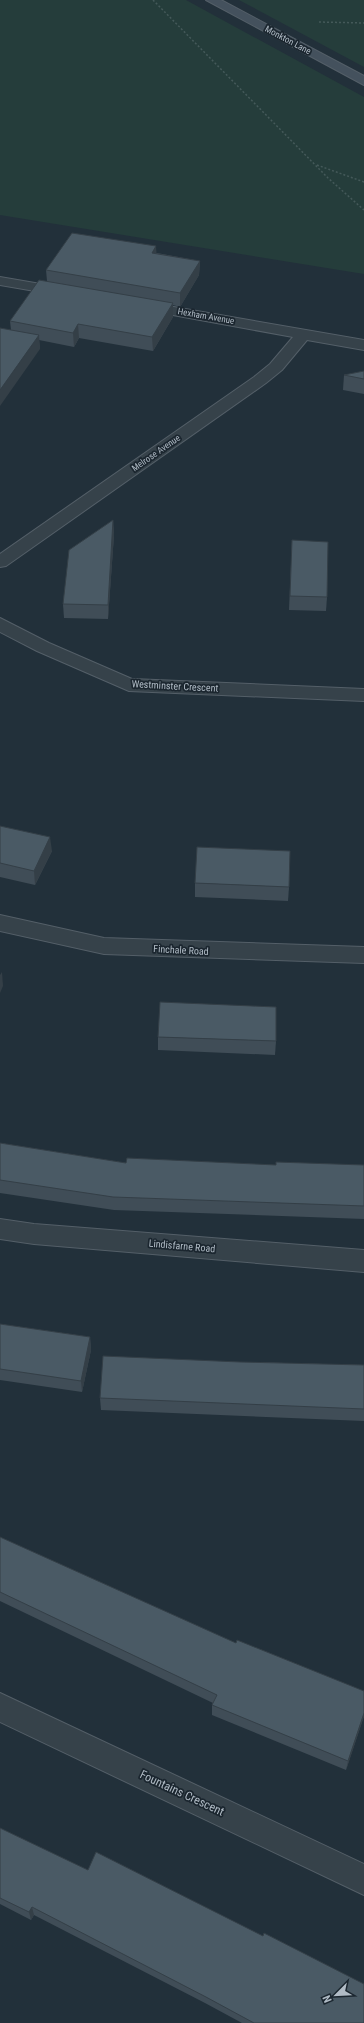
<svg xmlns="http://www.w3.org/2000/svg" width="364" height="2023" font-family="'Roboto Condensed',sans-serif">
<rect width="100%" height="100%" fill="#22303a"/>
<g fill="#253d3b">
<polygon points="0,0 186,0 364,97 364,274 0,215"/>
<polygon points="239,0 364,0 364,67"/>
</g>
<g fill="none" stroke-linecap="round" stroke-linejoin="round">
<defs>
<g id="street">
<polygon points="0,277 64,288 69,289 71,292 69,295 64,296 0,285"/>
<polygon points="145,302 364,340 364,350 307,340 282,370 266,383 6,566 0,567 0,554 254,377 270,364 293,337 140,309 138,306 140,303"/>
<polygon points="0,618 49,643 132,679 364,689 364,701 129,691 37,651 0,632"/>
<polygon points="0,915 104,938 364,947 364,963 104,954 0,931"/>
<polygon points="0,1219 34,1224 364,1250 364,1272 34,1244 0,1239"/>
<polygon points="0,1693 364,1864 364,1895 0,1722"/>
</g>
<polygon id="secondary" points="206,0 221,0 364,76 364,85"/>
</defs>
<use href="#street" stroke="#545f68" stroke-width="2"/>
<use href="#secondary" stroke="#545f68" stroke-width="2"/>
<g stroke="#445959" stroke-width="1.5" stroke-dasharray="2 2" stroke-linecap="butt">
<polyline points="153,0 328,178 364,210"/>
<polyline points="319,22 364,23"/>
<polyline points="317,165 364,182"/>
</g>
<use href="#street" fill="#36424a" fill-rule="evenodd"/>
<use href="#secondary" fill="#44515d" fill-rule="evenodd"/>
</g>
<g fill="#404d57">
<polygon points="157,253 200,261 199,275 180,307 173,305 173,317 153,351 79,338 74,347 39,340 40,349 11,330 10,321 47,281 46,270"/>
<polygon points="364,371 364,394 343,390 344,375"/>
<polygon points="113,520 114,535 108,619 64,618 63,604"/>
<polygon points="292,540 327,597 326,611 289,610"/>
<polygon points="0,826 52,851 35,885 0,877"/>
<polygon points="195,883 289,887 288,901 195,897"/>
<polygon points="158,1037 276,1041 275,1055 158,1050"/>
<polygon points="0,1143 126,1163 276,1165 364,1165 364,1219 114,1210 0,1193"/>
<polygon points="0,1324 90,1337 91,1350 82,1392 0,1380"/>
<polygon points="240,1362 364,1365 364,1421 101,1410 100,1398"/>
<polygon points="0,1537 364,1716 346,1770 212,1715 212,1705 213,1703 0,1601"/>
<polygon points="0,1828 364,2023 242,2023 205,2003 34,1915 31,1920 0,1904"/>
</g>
<g fill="#343f47">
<polygon points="156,246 157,260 152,253"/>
<polygon points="200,261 199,275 180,307 180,293"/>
<polygon points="173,303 173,317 153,351 152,337"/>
<polygon points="78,324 79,338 74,347 73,333"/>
<polygon points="39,335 40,349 0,406 0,390"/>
<polygon points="113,520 114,535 108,619 108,605"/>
<polygon points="50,837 52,851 35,885 34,871"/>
<polygon points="2,972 3,986 0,993 0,975"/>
<polygon points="90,1337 91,1350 82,1392 81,1381"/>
<polygon points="364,1713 364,1716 346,1770 348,1761"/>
<polygon points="32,1907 34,1915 31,1920 29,1912"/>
</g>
<g fill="#4a5a65" stroke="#343f47">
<polygon points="72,233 156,246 152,253 200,261 180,293 46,270"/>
<polygon points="39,280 173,303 152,337 78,324 73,333 10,321"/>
<polygon points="0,328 39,335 0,390"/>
<polygon points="364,371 364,379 344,375"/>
<polygon points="113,520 108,605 63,604 69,550"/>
<polygon points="292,540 328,542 327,597 290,596"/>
<polygon points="0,826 50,837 34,871 0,863"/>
<polygon points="197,847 290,851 289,887 195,883"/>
<polygon points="160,1002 276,1007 276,1041 158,1037"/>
<polygon points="0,1143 126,1163 127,1158 276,1165 276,1162 364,1165 364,1206 113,1197 0,1180"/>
<polygon points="0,1324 90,1337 81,1381 0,1369"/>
<polygon points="103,1356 240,1362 364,1365 364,1409 100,1398"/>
<polygon points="0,1537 236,1643 237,1640 364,1691 364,1713 348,1761 212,1705 217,1695 0,1592"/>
<polygon points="0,1828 88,1870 96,1852 263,1936 264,1933 364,1984 364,2023 254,2023 206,1997 32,1907 29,1912 0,1898"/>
</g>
<g text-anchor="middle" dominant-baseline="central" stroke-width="3.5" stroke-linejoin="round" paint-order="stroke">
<g font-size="9" fill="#b1bcc6" stroke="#1b262f">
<text transform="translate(288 40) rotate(28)">Monkton Lane</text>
<text transform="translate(206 316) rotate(10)">Hexham Avenue</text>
<text transform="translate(156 453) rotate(-35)">Melrose Avenue</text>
</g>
<g font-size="10" fill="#b1bcc6" stroke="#1b262f">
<text transform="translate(175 686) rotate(3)">Westminster Crescent</text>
<text transform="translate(181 950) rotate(3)">Finchale Road</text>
<text transform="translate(182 1246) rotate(5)">Lindisfarne Road</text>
</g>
<g font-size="12" fill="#b1bcc6" stroke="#1b262f">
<text transform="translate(182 1793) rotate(25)">Fountains Crescent</text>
</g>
</g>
<g transform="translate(336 1995) rotate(246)" stroke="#1b262f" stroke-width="3" paint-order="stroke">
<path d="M0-3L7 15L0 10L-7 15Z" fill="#b1bcc6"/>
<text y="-6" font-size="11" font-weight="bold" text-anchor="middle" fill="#b1bcc6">N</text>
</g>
</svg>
